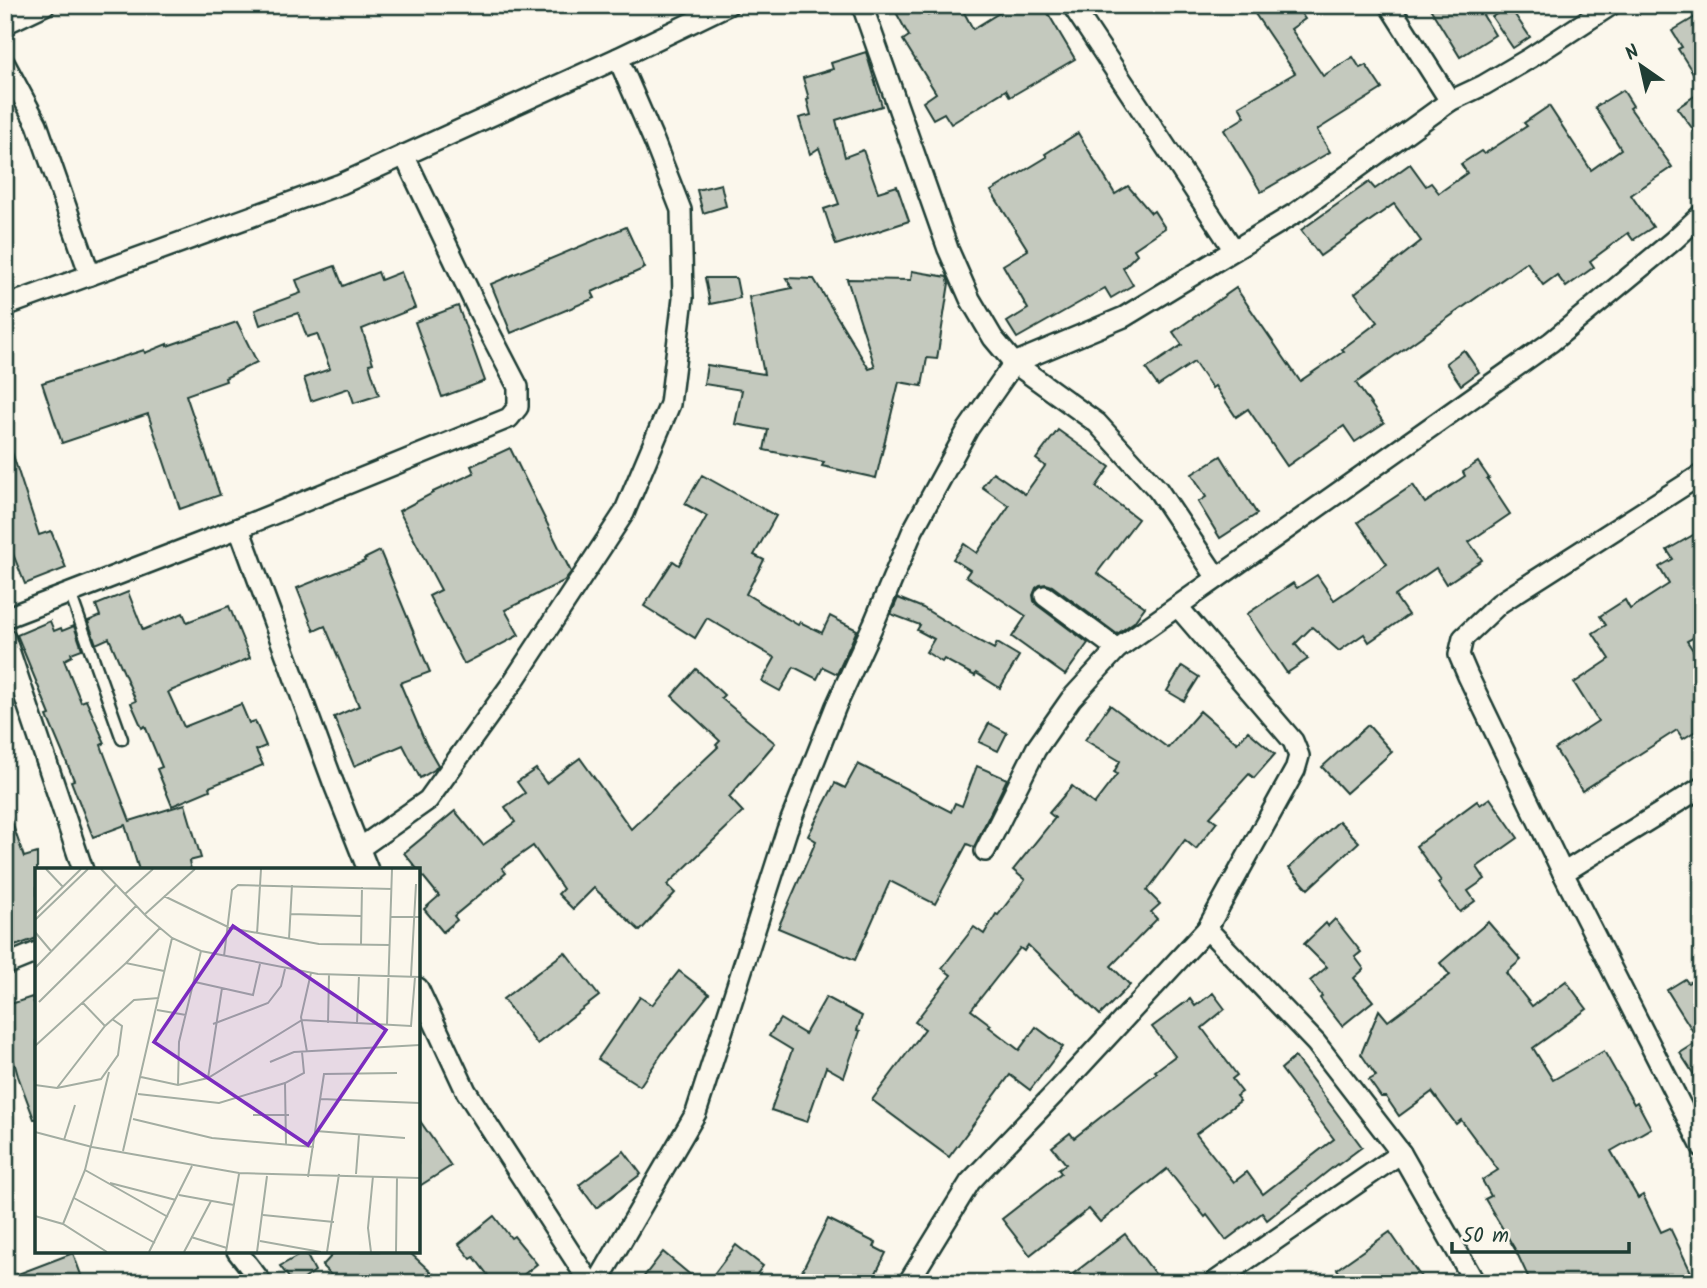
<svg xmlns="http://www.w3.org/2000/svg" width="1707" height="1288" font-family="Kalam,sans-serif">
<rect width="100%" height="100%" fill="#fbf7ec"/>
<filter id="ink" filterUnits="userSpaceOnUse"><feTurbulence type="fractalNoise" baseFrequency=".0143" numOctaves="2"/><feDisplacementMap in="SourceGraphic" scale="14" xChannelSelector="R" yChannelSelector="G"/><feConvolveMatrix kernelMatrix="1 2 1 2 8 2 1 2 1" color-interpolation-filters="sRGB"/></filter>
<g filter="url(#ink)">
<g fill="#c4c9be" stroke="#1f3d34" stroke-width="2">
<polygon points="892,5 923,5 928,15 946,5 960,5 973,29 1012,5 1043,5 1075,59 1010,97 1006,90 951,124 944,113 933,119 923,102 936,93 903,40 909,36"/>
<polygon points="1249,5 1295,5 1305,19 1291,29 1323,76 1353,57 1360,68 1366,65 1382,89 1317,130 1330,152 1261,192 1224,130 1245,117 1239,106 1295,73"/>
<polygon points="1428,5 1477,5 1495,35 1460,57"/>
<polygon points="1509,6 1530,37 1513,48 1492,17"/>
<polygon points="1702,13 1702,87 1678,49 1682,47 1672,31"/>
<polygon points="866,52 882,106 836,120 845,157 863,150 878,192 897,186 909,221 836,245 824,209 839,204 819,148 810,154 799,118 811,115 807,100 809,99 803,78 833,69 831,63"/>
<polygon points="1623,90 1633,106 1630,108 1672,167 1631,195 1653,227 1633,240 1628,233 1590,261 1594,267 1566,287 1557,275 1543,285 1527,262 1356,383 1384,423 1355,442 1344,426 1287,466 1248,409 1236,417 1215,386 1212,388 1194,362 1158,386 1146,369 1182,345 1173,332 1236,288 1300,381 1344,351 1342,349 1378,322 1355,293 1421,241 1394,204 1320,256 1301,230 1369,182 1375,189 1410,164 1426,186 1431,183 1439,193 1467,173 1461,164 1481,151 1484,154 1527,126 1524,123 1549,106 1591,170 1621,149 1595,107"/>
<polygon points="1702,91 1702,141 1677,108"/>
<polygon points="1078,133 1115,194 1128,186 1151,213 1154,211 1165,228 1134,249 1137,254 1123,268 1133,285 1111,298 1105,288 1017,338 1007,322 1028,309 1003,265 1028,250 991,191 1047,157 1045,154"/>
<polygon points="721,184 726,206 703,213 697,190"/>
<polygon points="626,227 645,268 592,292 595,298 511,333 491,284"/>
<polygon points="335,266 343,286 378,272 381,280 401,272 415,308 362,329 373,363 369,364 379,395 354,403 349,388 311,401 304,378 330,369 317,334 307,337 298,313 260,325 255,310 301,293 296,280"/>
<polygon points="912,271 947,277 949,283 937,359 927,358 922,386 899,382 876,478 822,466 824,462 764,450 768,430 735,424 742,390 704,384 707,365 764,374 749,297 792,288 786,278 814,279 869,369 875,367 847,279 911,280"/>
<polygon points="705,278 736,278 740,298 710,304"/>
<polygon points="458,306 485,381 442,397 415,322"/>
<polygon points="237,322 257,362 225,378 226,381 186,395 220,495 180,509 148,414 62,443 42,383 144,350 145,353 167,344 167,346"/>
<polygon points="1464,350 1479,372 1461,385 1446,363"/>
<polygon points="1058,430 1110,467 1096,487 1138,519 1097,573 1145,607 1134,622 1117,634 1052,586 1046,584 1040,585 1036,588 1033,595 1034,601 1037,605 1088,643 1065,675 1012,637 1026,616 966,576 970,570 953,559 964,544 977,553 1009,506 982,487 993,472 1025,494 1045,466 1036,459"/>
<polygon points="9,443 39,535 51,531 66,568 25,584 5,534 5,444"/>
<polygon points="510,448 571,572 564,581 505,610 519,635 464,664 429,596 441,590 399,511 433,493 433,492 474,473 471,466"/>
<polygon points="1221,456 1257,514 1220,538 1198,502 1206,497 1192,474"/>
<polygon points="1478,462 1489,478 1487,479 1510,514 1469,542 1482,560 1446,584 1436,568 1395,596 1408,615 1369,642 1364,634 1339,651 1312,627 1295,644 1308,659 1287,673 1247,614 1293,583 1297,588 1317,575 1334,600 1387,564 1358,522 1413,485 1425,503 1465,476 1463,472"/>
<polygon points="702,475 776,516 754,555 764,560 746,594 798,625 800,622 822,633 830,616 857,630 837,674 823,667 817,679 794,667 780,691 762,681 775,658 707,618 695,638 644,606 673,561 679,565 707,516 685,504"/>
<polygon points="1702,530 1702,633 1687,641 1702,664 1702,727 1683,739 1677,730 1582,791 1555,749 1598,721 1574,683 1610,659 1593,633 1606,625 1600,616 1625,600 1630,609 1669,584 1659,567 1673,559 1667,550"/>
<polygon points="380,551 430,672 400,683 426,744 438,765 434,770 420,778 403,745 354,766 334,717 359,706 325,626 314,631 297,588 365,561 364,559"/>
<polygon points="128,592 143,630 183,613 187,622 229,606 250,658 168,692 184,727 241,704 249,723 255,721 266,746 256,750 263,765 209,787 210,790 172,806 157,769 162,767 145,726 142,728 131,703 136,701 109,638 96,644 88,621 100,616 96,605"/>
<polygon points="898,598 923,608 973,638 994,649 997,643 1019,656 1000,688 976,673 975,676 944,659 942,662 926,652 934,639 917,630 920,625 891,614"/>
<polygon points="50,621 54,631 61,628 62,631 74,626 82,649 71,653 72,656 64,660 81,702 86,700 105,743 101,745 105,756 130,821 185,804 201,858 189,861 191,870 139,870 125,825 93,837 71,781 74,780 47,716 50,715 17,635"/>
<polygon points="1182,666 1199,677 1184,701 1167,691"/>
<polygon points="696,669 724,695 721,698 775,743 729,797 743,812 667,885 675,893 640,931 594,888 573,909 558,894 563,889 533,846 502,868 506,873 454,916 457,920 443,932 424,909 439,896 404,853 455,811 483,845 515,822 505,807 525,793 517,782 536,769 546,783 580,758 631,829 718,747 716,745 720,741 672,696"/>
<polygon points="1110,705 1168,748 1200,711 1237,743 1248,731 1275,754 1254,778 1249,774 1210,817 1217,822 1196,849 1185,840 1147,891 1160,904 1151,912 1157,919 1111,966 1130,985 1100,1015 1028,945 1024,951 1020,948 971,1010 991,1025 989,1027 1019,1050 1036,1027 1063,1047 1030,1090 1010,1075 949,1157 872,1100 925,1029 915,1022 951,975 942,968 974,927 984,934 996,914 998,915 1025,880 1013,870 1055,818 1049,813 1072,786 1094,804 1117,774 1114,772 1120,761 1085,740"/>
<polygon points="989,723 1007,733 998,751 979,742"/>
<polygon points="1368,725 1392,752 1346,793 1322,767"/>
<polygon points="858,764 951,812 955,803 962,806 977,766 1007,779 974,847 967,844 935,904 890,881 855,960 778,928 816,841 808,836 835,783 845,788"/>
<polygon points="1490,798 1518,838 1477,867 1485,879 1468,891 1475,901 1460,912 1438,883 1441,881 1416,846 1477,801 1480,805"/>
<polygon points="8,811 24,857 37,853 37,938 15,946 10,931 5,932 5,812"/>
<polygon points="1339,821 1359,842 1308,889 1289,868"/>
<polygon points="1335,919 1361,952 1355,957 1364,969 1354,978 1373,1001 1342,1026 1320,998 1322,996 1310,981 1327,967 1304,944 1326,923 1328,926"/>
<polygon points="1488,922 1521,960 1506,973 1532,1006 1566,981 1587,1009 1533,1048 1553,1080 1604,1051 1634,1104 1637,1102 1651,1128 1611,1151 1638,1198 1643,1195 1661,1232 1670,1228 1691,1272 1668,1283 1531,1283 1516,1251 1485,1199 1491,1196 1482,1180 1498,1170 1461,1120 1456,1124 1432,1092 1399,1116 1386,1097 1381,1097 1369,1080 1376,1076 1361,1054 1379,1010 1388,1021 1450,975 1440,963"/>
<polygon points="565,952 599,996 537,1044 503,999"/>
<polygon points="679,971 709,994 663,1052 640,1086 598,1059 640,997 652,1005"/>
<polygon points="1696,978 1702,989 1702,1087 1680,1053 1699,1041 1667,990 1685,979 1688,983"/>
<polygon points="1213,993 1225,1009 1202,1028 1237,1075 1232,1079 1242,1092 1236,1096 1240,1101 1196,1134 1234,1182 1247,1172 1263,1194 1334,1139 1281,1069 1295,1057 1362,1147 1338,1165 1337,1164 1267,1220 1262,1213 1226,1240 1207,1215 1205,1217 1167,1169 1100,1222 1089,1209 1030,1255 1002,1219 1061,1173 1058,1169 1066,1164 1052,1147 1070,1133 1074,1138 1157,1073 1155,1071 1175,1056 1152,1027 1190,999 1195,1006"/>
<polygon points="32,997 34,1003 37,1003 37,1119 34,1119 18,1076 5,1030 5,1006"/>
<polygon points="826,997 862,1016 857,1030 860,1031 844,1077 826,1067 807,1122 771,1110 792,1050 769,1036 780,1019 805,1034"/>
<polygon points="418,1118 451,1166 418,1187"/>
<polygon points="624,1151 641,1174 596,1208 579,1185"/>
<polygon points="494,1216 511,1238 514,1236 537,1264 513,1283 494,1283 474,1257 471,1259 459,1244"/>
<polygon points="828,1219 876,1243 874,1247 886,1253 871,1283 811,1283 799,1277"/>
<polygon points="1390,1232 1425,1283 1347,1283 1337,1269"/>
<polygon points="1125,1234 1162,1283 1061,1283"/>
<polygon points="736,1245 763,1266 750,1283 707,1283"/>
<polygon points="336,1251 408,1251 443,1283 339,1283 322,1266"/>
<polygon points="305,1252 315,1271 299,1283 293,1283 280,1266"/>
<polygon points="663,1252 700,1283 639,1283"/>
<polygon points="73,1253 84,1283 5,1283 5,1279"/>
</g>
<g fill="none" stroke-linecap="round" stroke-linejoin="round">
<defs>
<polyline id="lane" points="70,593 122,739"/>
<g id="street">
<polyline points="862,5 948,249 970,299 993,338 1014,363 1097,423 1158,490 1217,578"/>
<polyline points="1072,5 1234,250"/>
<polyline points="1389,5 1450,101"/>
<polyline points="5,24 45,5"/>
<polyline points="5,64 37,124 90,275"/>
<polyline points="5,306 341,184 618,58 728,5"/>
<polyline points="1702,474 1500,603 1463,638 1459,655 1468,676 1563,873 1702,1147"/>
<polyline points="239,528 333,782 368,870"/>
<polyline points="1045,596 1117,649"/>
<polyline points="1178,607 1293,741 1299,756 1295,770 1207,929 1316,1043 1401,1153 1475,1283"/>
<polyline points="5,618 239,528 509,418 518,407 518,387 477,308 404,155"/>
<polyline points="5,638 83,870"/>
<polyline points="360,848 428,800 513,682 624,513 670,404 683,298 681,210 654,141 618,58"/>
<polyline points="985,851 1036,749 1071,699 1117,649 1551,342 1674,240 1702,214"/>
<polyline points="1563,873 1702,787"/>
<polyline points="5,965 37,952"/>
<polyline points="418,988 466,1091 590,1283"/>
<polyline points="237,1251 262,1283"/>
<polyline points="597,1283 696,1113 787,830 836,706 874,623 913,530 968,429 1014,363 1124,317 1297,212 1450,101 1484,85 1530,58 1611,5"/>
<polyline points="908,1283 970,1182 1059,1089 1207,929"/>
<polyline points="1213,1283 1401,1153"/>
</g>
</defs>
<use href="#lane" stroke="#1f3d34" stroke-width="15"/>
<use href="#street" stroke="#1f3d34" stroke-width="24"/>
<use href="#lane" stroke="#fbf7ec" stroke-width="10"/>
<use href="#street" stroke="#fbf7ec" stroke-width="19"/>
</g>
</g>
<g transform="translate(35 868)">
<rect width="385" height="385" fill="#fbf7ec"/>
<path fill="none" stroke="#a3ada2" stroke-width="2" d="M11 1 28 19M66 1 112 49 137 70 166 83 283 106 385 109M90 26 118 1M129 28 195 60 284 76 355 77M0 46 46 1M256 46 326 48M109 47 160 1M355 49H385M0 52 53 1M0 64 16 83M222 66 226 1M254 71 257 17M326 76 327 19M189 88 197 22 203 17 357 21M91 95 125 60M0 100 81 17M376 108 381 16M160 114 218 127 225 96M4 134 101 38M47 134 70 158M122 142 151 147M293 155 294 106M322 155 324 107M178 156 233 135 246 118 250 101M352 156 357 1M0 178 91 95 129 103M272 184 266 149 276 105M235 194 259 184 385 177M106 209 143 217 173 210 267 152 376 158 380 109M173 210 187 120M0 217 22 220 66 211 83 187 87 158 77 151M143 217 144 174 166 83M22 220 70 158 99 132 124 130M103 226 184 235 250 215M286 231 385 235M218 247H254M98 251 177 270 279 279M281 263 370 270M0 264 57 279 204 305 385 310M29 272 40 237M251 276 250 215 269 205 267 184M88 283 137 70M50 302 133 349M321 306 324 267M273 309 289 206 362 205M75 315 141 332M144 327 199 337M39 330 120 375M228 347 299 354M0 348 28 356 72 384M28 356 50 302 74 204M156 369 192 380M225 373 286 384M114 384 157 298M149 384 176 333M191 384 204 306M222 384 232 308M292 384 304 306M336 384 333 360 338 308M361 384 362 309"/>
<path fill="#7b2cbf" fill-opacity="0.15" stroke="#7b2cbf" stroke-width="3.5" d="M198 58 351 162 273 277 119 174Z"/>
<rect width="385" height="385" fill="none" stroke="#1f3d34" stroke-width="3.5"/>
</g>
<rect width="1707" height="1288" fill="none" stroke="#fbf7ec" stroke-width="28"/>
<rect x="14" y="14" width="1679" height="1260" fill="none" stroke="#1f3d34" stroke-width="2.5" filter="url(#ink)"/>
<g transform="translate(1641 66) rotate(326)" stroke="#fbf7ec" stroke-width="5" paint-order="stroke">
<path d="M0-5L12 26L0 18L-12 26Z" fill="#1f3d34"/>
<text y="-10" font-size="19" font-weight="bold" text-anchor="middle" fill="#1f3d34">N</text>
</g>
<path d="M1452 1242v10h177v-10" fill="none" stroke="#1f3d34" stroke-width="3.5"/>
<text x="1462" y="1242" font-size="21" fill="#1f3d34" stroke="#fbf7ec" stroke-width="5" paint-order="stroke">50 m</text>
</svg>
